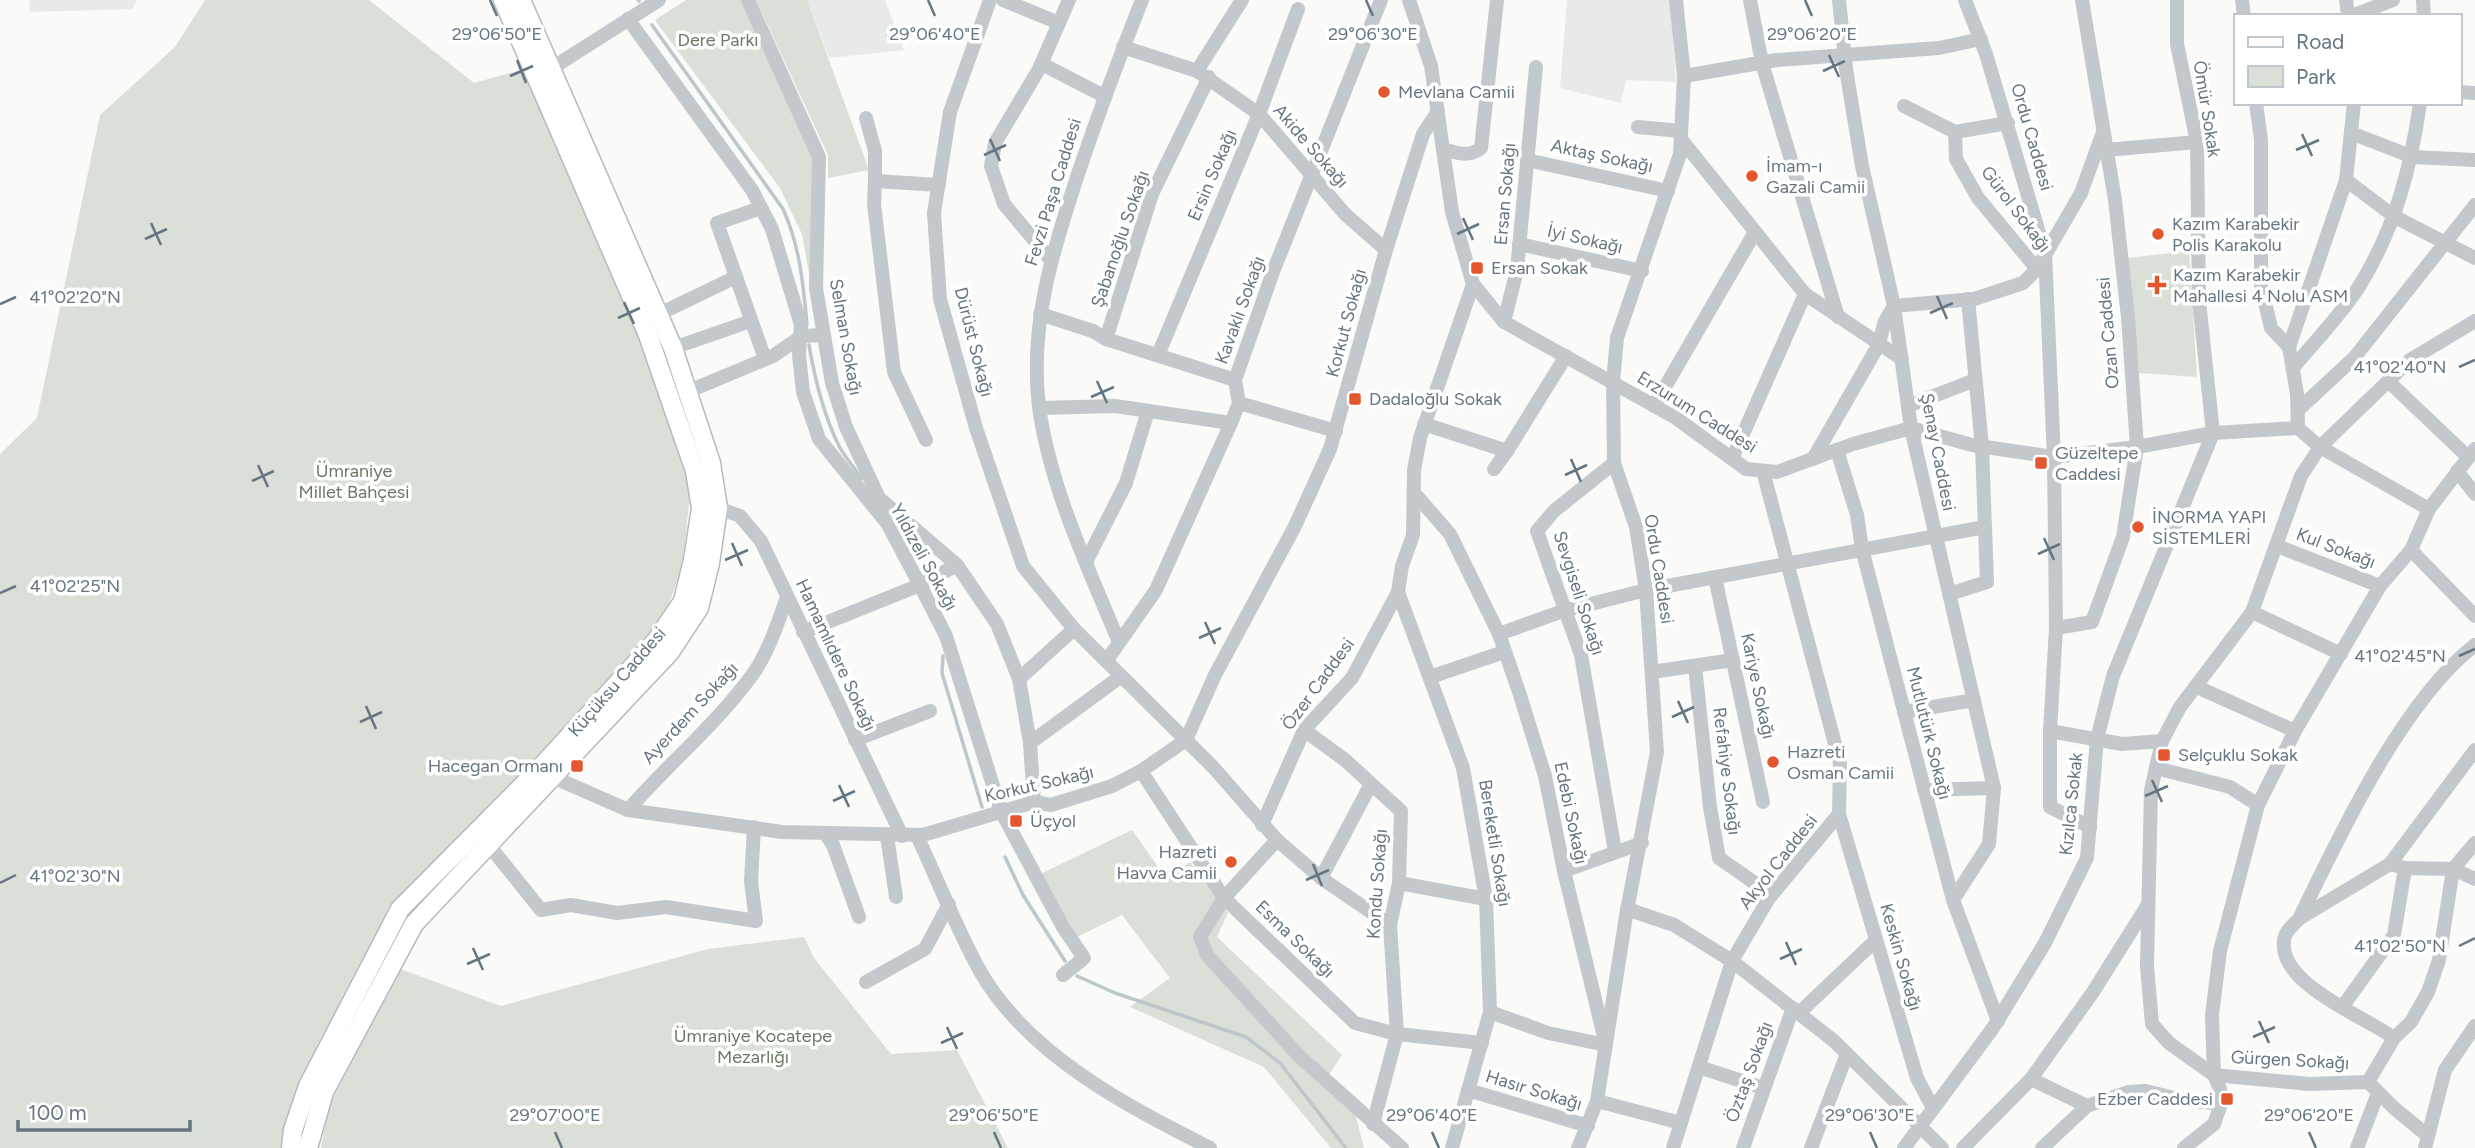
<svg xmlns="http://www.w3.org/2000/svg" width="2475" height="1148" font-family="Figtree,sans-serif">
<rect width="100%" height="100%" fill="#fafaf8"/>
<g fill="#e8e9e9">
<polygon points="29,0 137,0 132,9 30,12"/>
<polygon points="807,0 885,0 904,50 829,58"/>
<polygon points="1567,0 1670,0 1676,82 1626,80 1621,103 1560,88"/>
</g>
<g fill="#dadfd7">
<polygon points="205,0 369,0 474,83 525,69 642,329 691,483 683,563 659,633 400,897 286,1148 0,1148 0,454 37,418 100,115 175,47"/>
<polygon points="686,0 742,0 815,158 810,243 812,278 810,279 802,234 780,188 657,23 655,20"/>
<polygon points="756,0 807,0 869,170 828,178 828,155"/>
<polygon points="2189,251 2197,377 2139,373 2127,258"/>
<polygon points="1132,830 1166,878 1190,862 1228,913 1217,937 1342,1055 1328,1076 1355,1113 1364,1148 1331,1148 1264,1067 1130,1007 1170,978 1122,915 1077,937 1034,877"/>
<polygon points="804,937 814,958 891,1054 957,1050 1008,1148 321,1148 328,1108 400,969 501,1006 708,949"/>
</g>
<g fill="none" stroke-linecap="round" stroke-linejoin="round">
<g stroke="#bbc7cb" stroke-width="3.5">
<polyline points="638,0 639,1"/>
<path d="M652 25 783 209C800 246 803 284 807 324"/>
<path d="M809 345C815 380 823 414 839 446 845 458 855 467 861 479"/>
<polyline points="943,656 942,673 982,807"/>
<polyline points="1005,857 1023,895 1065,961"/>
<polyline points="1077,976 1115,993 1246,1037 1280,1063 1346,1148"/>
</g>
<defs>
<g id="major">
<polyline points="291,1148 293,1130 308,1086 400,909 541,767 656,641 683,601 693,560 701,508 695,471 678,422 648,335 503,0"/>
<polyline points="308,1148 324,1092 414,924 670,652 699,608 710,563 718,508 711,463 673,348 521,0"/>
</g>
</defs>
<use href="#major" stroke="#b5babe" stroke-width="21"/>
<g stroke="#c3c8cc" stroke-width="14">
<polyline points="748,0 819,157 816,288 832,383 846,427 879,498 957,565 997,624 1019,679 1030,743 1034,802"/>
<polyline points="990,0 950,112 934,213 940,299 976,428 1023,566 1074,629 1213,767 1277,840 1321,878 1390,925"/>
<polyline points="1003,0 1059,23"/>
<polyline points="1409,0 1431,66 1452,212 1473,284 1504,322 1676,418 1746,469 1777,472 1853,444 1911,428 1972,445 2054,457 2137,447 2213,433 2298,428"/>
<polyline points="1750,0 1762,63 1838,317"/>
<polyline points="1839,0 1846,69 1862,166 1894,306 1911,428 1994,788 1989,844 1953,900"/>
<polyline points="1965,0 1986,54 2045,253 2054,457 2056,628 2050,731 2122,744 2162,741"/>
<polyline points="2242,0 2244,16"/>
<polyline points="2346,0 2348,16"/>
<polyline points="2423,0 2424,16"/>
<polyline points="2352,16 2393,0"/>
<polyline points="628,19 752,190 772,229 801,325 799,355 803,392 819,439 887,523 920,585 946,636 1001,811 1063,927 1084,958 1063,975"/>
<polyline points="1123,47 1197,71 1259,114 1345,214 1386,250"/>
<polyline points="1042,64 1104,96"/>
<polyline points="552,68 659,0"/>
<polyline points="1197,71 1242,0"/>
<polyline points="1684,76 1777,60 1939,48 1981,39"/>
<polyline points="2459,92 2475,93"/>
<polyline points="2256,103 2261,140 2261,285 2271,328 2289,347"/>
<polyline points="2354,103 2346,180 2289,347 2297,394 2298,428 2320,447 2429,509"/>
<polyline points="1904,106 1955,132"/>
<polyline points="866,118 875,151 875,181"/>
<polyline points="2008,123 1955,132 1956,159 1978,198 2037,269"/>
<polyline points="1638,127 1681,131"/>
<polyline points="2351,133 2413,157 2475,160"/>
<polyline points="1681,139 1805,294 1902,359"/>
<path d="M1443 149C1458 153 1468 158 1481 148L1497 0"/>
<polyline points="2106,150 2197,142"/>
<polyline points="1527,160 1668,191"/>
<polyline points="2346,180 2395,217 2475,258"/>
<polyline points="761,208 717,223 765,359"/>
<polyline points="1519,244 1642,271"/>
<polyline points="1050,259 1004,204 991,166 995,143 1039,69 1069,0"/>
<polyline points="659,314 736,277"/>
<polyline points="1040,314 1093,331 1106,339 1235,380"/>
<polyline points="1504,322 1517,270 1536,67"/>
<polyline points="1106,339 1152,194 1209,77"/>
<polyline points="673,348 751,321"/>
<polyline points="1158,355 1259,114 1298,9"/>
<path d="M2293 368C2315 341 2342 314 2360 285 2395 228 2411 168 2420 103"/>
<polyline points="2388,381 2468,457"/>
<polyline points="689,391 773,356 802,336 824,335"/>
<polyline points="1239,403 1336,431"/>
<polyline points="1654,406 1755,232"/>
<polyline points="1908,406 1975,380"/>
<polyline points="1040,408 1115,406 1231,423"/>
<polyline points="2298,410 2354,358 2475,205"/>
<polyline points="1424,424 1507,451 1566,356"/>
<polyline points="926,440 894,372 874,204 875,181 939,185"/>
<polyline points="1837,450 1857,515 1862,549 1953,900 1998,1021"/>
<polyline points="1732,459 1805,294"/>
<polyline points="1813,459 1878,346 1885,321 1894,306 1974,299 2023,283 2037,269 2081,193 2102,135"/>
<polyline points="1614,463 1554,511 1537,531 1581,655 1615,851"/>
<polyline points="1494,469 1507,451"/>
<polyline points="2457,471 2475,494"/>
<polyline points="1416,495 1450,534 1499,634 1520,695 1545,776 1564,871 1606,1045 1548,1033 1490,1012"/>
<polyline points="718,508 740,516 761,541 902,836"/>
<polyline points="2277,546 2380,586"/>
<polyline points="2411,550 2475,616"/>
<polyline points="1086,562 1126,483 1148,411"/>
<polyline points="1715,577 1763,802"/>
<polyline points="1398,592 1463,768 1486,899 1490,1012 1452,1148"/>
<polyline points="1949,594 1987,582 1982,447 1968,299"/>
<polyline points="2252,612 2341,654"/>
<polyline points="2056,628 2092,622 2123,537 2137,447 2128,317 2115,200 2082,0"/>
<polyline points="803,632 920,585 957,565"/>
<polyline points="1499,634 1563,611 1646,590 1985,527"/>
<path d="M1119 642C1088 568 1050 487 1039 407 1029 325 1053 250 1078 174 1098 115 1119 58 1142 0"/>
<polyline points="1107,660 1156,590 1231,423 1239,403 1235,380 1273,272 1381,0"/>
<polyline points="1695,666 1710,807 1719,858 1772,895"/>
<polyline points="1652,672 1733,660"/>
<polyline points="1430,677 1504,652"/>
<polyline points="1019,679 1074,629"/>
<polyline points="2197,687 2295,731"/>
<polyline points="1904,712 1974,700"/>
<polyline points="1304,730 1345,760 1401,811 1399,883 1390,925 1397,1034 1373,1124"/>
<polyline points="2050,731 2050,807 2090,827"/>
<polyline points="855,740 930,711"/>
<polyline points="1030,743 1120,677"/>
<polyline points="2156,768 2230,787 2258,805"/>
<polyline points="1141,771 1224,898 1355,1023 1397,1034 1482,1043"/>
<polyline points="555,778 628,810 782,832 923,835 1034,802 1051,805 1112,786 1141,771 1186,740 1215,675 1295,526 1330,449 1386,250 1423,134 1438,111"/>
<polyline points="1924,790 1994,788"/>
<path d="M628 810C669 763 719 722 755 671 770 648 778 622 787 597"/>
<polyline points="1839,814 1917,1078 1933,1108"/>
<polyline points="1262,825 1304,730 1352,678 1398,592 1402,566 1413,535 1414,470 1420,438 1473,284"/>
<polyline points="825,833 833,845 859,917"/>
<polyline points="887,836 896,897"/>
<path d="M917 836C938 880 956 928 980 971 1028 1055 1127 1106 1210 1148"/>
<polyline points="1277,840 1224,898 1200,937 1207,955 1300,1057 1402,1148"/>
<polyline points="488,844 541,910 571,905 617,913 666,907 756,921 751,881 754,827"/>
<polyline points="2390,864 2475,750"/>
<polyline points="1564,871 1642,843"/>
<polyline points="1321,878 1371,784"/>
<polyline points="1399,883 1486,899"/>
<polyline points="1627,909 1674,925 1732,961 1834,1041 1942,1148"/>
<polyline points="2300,918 2390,864 2405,868 2453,869 2475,879"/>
<polyline points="866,982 925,949 949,904"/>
<polyline points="2343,1006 2394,935 2405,868"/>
<polyline points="1799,1013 1876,940"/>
<polyline points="2394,1038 2411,1022 2428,992 2439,960 2453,869 2475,843"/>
<polyline points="1699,1067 1763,1088"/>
<polyline points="2031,1079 2087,1106 2128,1092 2146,1091 2178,1099 2221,1104"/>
<path d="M2368 1082 2394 1038C2364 1016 2272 982 2285 936 2287 930 2295 923 2299 919 2340 835 2402 701 2475 645"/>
<polyline points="1468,1090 1588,1126"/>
<polyline points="1597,1101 1681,1123"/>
<polyline points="2428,1136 2394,1108 2368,1082 2309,1084 2214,1075 2212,1015 2220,951 2258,805 2295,731 2380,586 2411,550 2429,509 2475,449"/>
<polyline points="1578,1148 1597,1101 1626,916 1657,752 1646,590 1636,527 1614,463 1613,382 1617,338 1680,154 1684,76 1676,0"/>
<polyline points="1673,1148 1732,961 1769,898 1839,814 1840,763 1763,471"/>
<polyline points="1743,1148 1793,1008"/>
<polyline points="1811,1148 1847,1054"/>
<polyline points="1904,1148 1993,1028 2045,943 2087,858 2097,739 2113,676 2213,433 2199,301 2197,142 2177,44 2177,0"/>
<polyline points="1963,1148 2031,1079 2093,992 2147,906"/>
<polyline points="2042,1148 2087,1106"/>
<polyline points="2184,1148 2214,1124 2221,1104 2220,1089 2214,1075 2169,1043 2152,1024 2147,966 2151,790 2162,741 2180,707 2252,612 2301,476 2320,447 2410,360 2475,321"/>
<polyline points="2357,1148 2378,1093"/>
<polyline points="2425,1148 2445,1070 2475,1026"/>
</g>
<use href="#major" stroke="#fff" stroke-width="18"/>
</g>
<path fill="none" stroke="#657683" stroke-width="2.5" d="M490 0 497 16M928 0 935 16M1366 0 1373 16M1805 0 1812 16M1829 55 1839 77M517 60 526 83M1823 71 1845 61M510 76 533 66M2302 134 2312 156M990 139 1000 161M2296 150 2319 140M984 155 1006 145M1463 218 1473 240M151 223 161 245M1457 234 1479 224M145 239 167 229M1937 296 1947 319M624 302 634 324M0 304 16 297M1930 313 1953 303M618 318 640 308M2459 367 2475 360M1097 381 1107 403M1091 397 1114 387M1571 459 1581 482M258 465 268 487M1565 475 1587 465M252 481 274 471M2044 538 2054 560M732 543 742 566M2038 554 2060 544M725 560 748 550M0 593 16 586M1205 622 1215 644M1199 638 1221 628M2459 656 2475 649M1678 701 1688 723M366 706 376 729M1672 717 1694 707M360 722 382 712M2152 780 2162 802M839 785 849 807M2145 796 2168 786M833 801 855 791M1313 864 1322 886M1306 880 1329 870M0 883 16 875M1786 942 1796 965M2459 946 2475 938M473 948 483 970M1780 959 1802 949M467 964 490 954M2259 1021 2269 1043M947 1027 957 1049M2253 1037 2275 1027M941 1043 963 1033M555 1132 562 1148M994 1132 1001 1148M1432 1132 1439 1148M1870 1132 1877 1148M2309 1132 2316 1148"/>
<g fill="#e4572e" stroke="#fff" stroke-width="2.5">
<circle cx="1384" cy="92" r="7"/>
<circle cx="1752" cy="176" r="7"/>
<circle cx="2158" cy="234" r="7"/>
<rect x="1470" y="261" width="14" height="14" rx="3.5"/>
<path d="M2153.5 274.5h7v7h7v7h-7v7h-7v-7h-7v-7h7z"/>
<rect x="1348" y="392" width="14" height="14" rx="3.5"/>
<rect x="2034" y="456" width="14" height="14" rx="3.5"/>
<circle cx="2138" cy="527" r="7"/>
<rect x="2157" y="748" width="14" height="14" rx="3.5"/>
<circle cx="1773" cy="762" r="7"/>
<rect x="570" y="759" width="14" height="14" rx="3.5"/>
<rect x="1009" y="814" width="14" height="14" rx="3.5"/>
<circle cx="1231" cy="862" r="7"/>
<rect x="2220" y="1092" width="14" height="14" rx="3.5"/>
</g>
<g text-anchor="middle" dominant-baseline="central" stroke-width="7" stroke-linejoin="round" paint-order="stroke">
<g font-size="18" fill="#687a64" stroke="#fff">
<text x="718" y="40">Dere Parkı</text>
<text x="354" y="471">Ümraniye<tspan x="354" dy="21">Millet Bahçesi</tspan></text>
<text x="753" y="1036">Ümraniye Kocatepe<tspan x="753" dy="21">Mezarlığı</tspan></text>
</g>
<g font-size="18" fill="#657683" stroke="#fff" text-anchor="start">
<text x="1398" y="92">Mevlana Camii</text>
<text x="1766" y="166">İmam-ı<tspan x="1766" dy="21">Gazali Camii</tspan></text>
<text x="2172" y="224">Kazım Karabekir<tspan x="2172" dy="21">Polis Karakolu</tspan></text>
<text x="1491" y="268">Ersan Sokak</text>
<text x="2173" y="275">Kazım Karabekir<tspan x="2173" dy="21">Mahallesi 4 Nolu ASM</tspan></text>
<text x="1369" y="399">Dadaloğlu Sokak</text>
<text x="2055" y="453">Güzeltepe<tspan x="2055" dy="21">Caddesi</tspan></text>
<text x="2152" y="517">İNORMA YAPI<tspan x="2152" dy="21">SİSTEMLERİ</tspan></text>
<text x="1787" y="752">Hazreti<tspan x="1787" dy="21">Osman Camii</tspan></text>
<text x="2178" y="755">Selçuklu Sokak</text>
<text x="563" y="766" text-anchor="end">Hacegan Ormanı</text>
<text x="1030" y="821">Üçyol</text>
<text x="1217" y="852" text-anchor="end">Hazreti<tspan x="1217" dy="21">Havva Camii</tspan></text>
<text x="2213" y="1099" text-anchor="end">Ezber Caddesi</text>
</g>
<g font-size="18" fill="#657683" stroke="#fff">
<text transform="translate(2207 109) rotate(81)">Ömür Sokak</text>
<text transform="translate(2032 137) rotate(74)">Ordu Caddesi</text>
<text transform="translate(1311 146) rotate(49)">Akide Sokağı</text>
<text transform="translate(1602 156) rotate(12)">Aktaş Sokağı</text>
<text transform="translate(1212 175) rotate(-67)">Ersin Sokağı</text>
<text transform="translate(1053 192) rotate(-73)">Fevzi Paşa Caddesi</text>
<text transform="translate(1505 194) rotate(-85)">Ersan Sokağı</text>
<text transform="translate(2016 209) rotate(53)">Gürol Sokağı</text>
<text transform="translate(1120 239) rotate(-71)">Şabanoğlu Sokağı</text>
<text transform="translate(1585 239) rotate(13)">İyi Sokağı</text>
<text transform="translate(1240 310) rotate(-70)">Kavaklı Sokağı</text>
<text transform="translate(1346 323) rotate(-75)">Korkut Sokağı</text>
<text transform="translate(2108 333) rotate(-95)">Ozan Caddesi</text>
<text transform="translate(846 337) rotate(80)">Selman Sokağı</text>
<text transform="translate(974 342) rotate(76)">Dürüst Sokağı</text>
<text transform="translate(1697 412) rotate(32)">Erzurum Caddesi</text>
<text transform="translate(1938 452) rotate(79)">Şenay Caddesi</text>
<text transform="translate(2336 548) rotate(21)">Kul Sokağı</text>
<text transform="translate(924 557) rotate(61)">Yıldızeli Sokağı</text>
<text transform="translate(1659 569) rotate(81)">Ordu Caddesi</text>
<text transform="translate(1579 593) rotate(72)">Sevgiseli Sokağı</text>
<text transform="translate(836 655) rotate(65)">Hamamlıdere Sokağı</text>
<text transform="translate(617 682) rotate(-49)">Küçüksu Caddesi</text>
<text transform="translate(1318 684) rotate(-54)">Özer Caddesi</text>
<text transform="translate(1758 686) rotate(78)">Kariye Sokağı</text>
<text transform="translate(690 713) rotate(-47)">Ayerdem Sokağı</text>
<text transform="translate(1929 733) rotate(76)">Mutlutürk Sokağı</text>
<text transform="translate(1727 771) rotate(83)">Refahiye Sokağı</text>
<text transform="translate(1039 784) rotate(-13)">Korkut Sokağı</text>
<text transform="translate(2071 804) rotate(-84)">Kızılca Sokak</text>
<text transform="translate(1571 813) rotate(78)">Edebi Sokağı</text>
<text transform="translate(1495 843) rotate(81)">Bereketli Sokağı</text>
<text transform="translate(1778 862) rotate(-52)">Akyol Caddesi</text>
<text transform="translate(1377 884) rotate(-86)">Kondu Sokağı</text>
<text transform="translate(1295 939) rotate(44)">Esma Sokağı</text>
<text transform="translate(1901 957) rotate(74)">Keskin Sokağı</text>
<text transform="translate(2290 1060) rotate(3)">Gürgen Sokağı</text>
<text transform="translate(1749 1072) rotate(-70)">Öztaş Sokağı</text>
<text transform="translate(1534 1090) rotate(17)">Hasır Sokağı</text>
</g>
</g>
<g font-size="18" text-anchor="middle" fill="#657683" stroke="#fff" stroke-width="7" stroke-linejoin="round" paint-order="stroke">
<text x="497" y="40">29°06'50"E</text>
<text x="935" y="40">29°06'40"E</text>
<text x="1373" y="40">29°06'30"E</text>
<text x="1812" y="40">29°06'20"E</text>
<text x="75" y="303">41°02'20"N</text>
<text x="2400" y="373">41°02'40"N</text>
<text x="75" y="592">41°02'25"N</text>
<text x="2400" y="662">41°02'45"N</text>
<text x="75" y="882">41°02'30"N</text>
<text x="2400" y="952">41°02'50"N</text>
<text x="555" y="1121">29°07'00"E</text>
<text x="994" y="1121">29°06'50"E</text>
<text x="1432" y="1121">29°06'40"E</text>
<text x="1870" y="1121">29°06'30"E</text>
<text x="2309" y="1121">29°06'20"E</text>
</g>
<rect x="2234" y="14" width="228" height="91" fill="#ffffff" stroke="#c1c8cd" stroke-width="2"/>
<rect x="2248" y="37" width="35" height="10" fill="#ffffff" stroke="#c1c8cd" stroke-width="2"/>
<text x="2296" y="49" font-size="21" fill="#657683">Road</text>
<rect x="2248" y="66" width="35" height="21" fill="#dadfd7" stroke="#c1c8cd" stroke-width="2"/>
<text x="2296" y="84" font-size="21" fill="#657683">Park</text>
<path d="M18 1120v10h172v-10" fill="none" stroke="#657683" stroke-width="3.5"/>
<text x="28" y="1120" font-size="21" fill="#657683" stroke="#ffffff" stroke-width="5" paint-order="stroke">100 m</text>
</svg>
